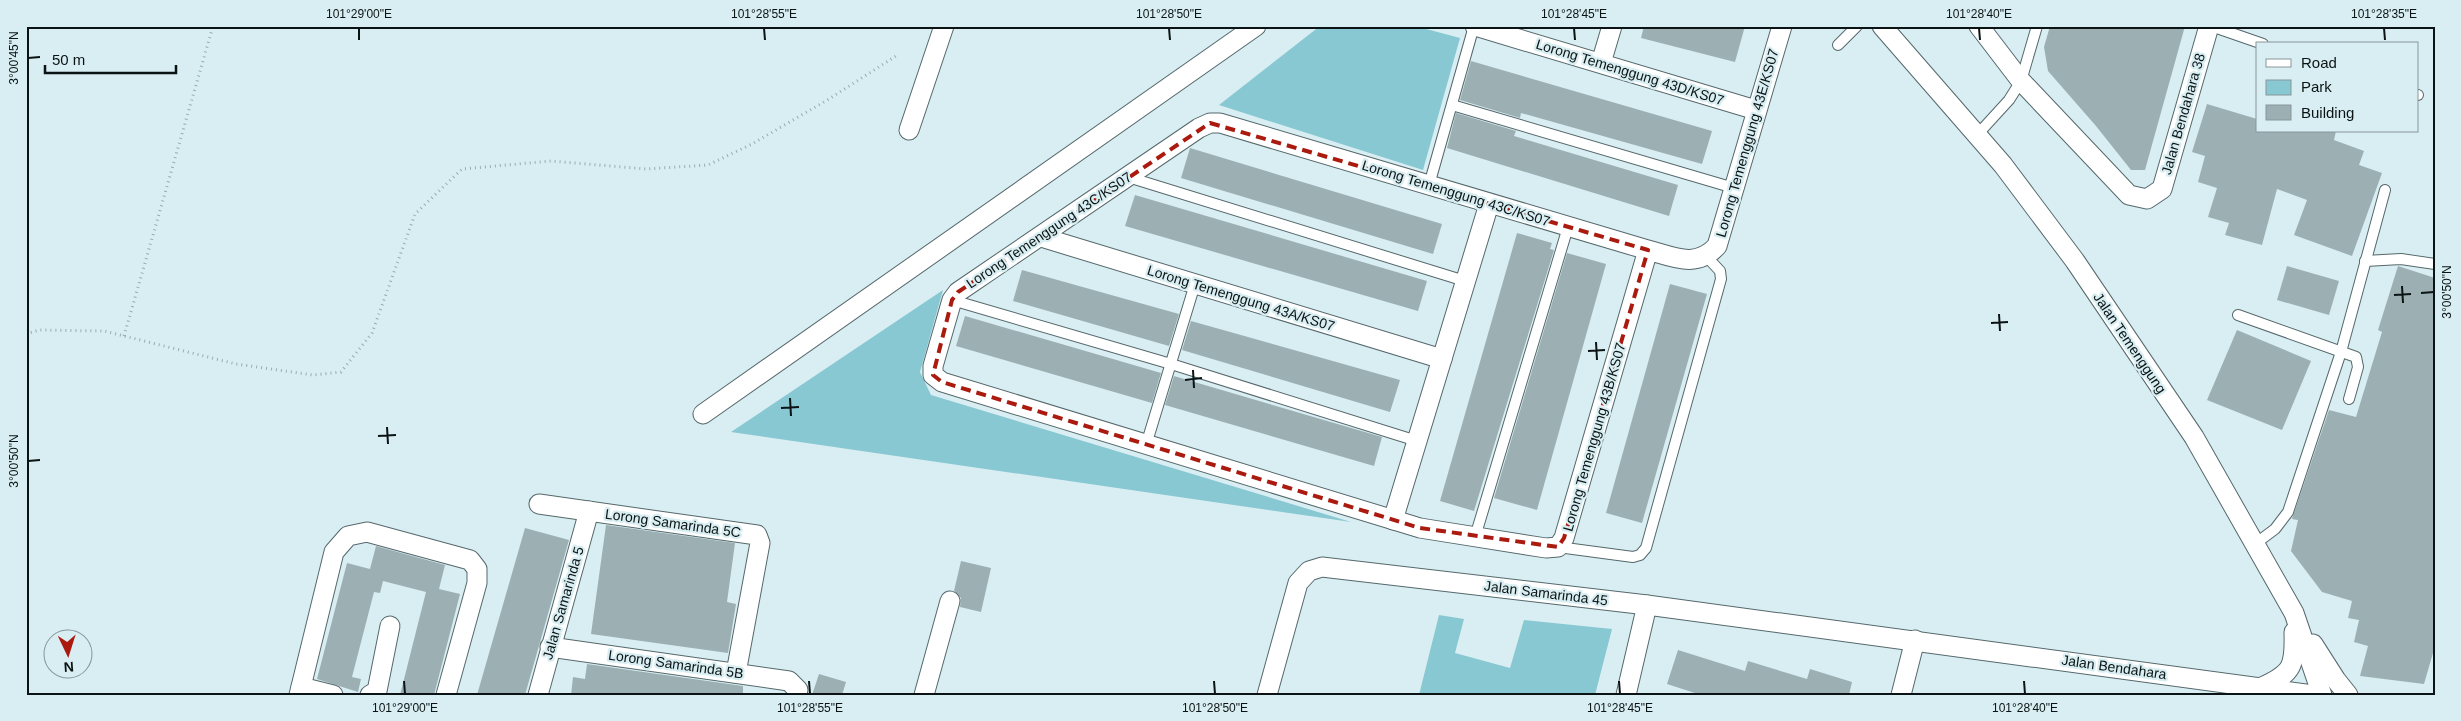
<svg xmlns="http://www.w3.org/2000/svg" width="2461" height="721" font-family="Helvetica,sans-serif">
<rect width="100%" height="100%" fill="#d9eef2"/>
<g fill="#88c8d3">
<polygon points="1320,26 1415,26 1460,38 1423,170 1219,105"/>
<polygon points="943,290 920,372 931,395 1351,522 731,432"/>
<polygon points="1439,615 1464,619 1455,653 1510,668 1524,620 1612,629 1595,695 1419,695"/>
</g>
<g fill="#9cb0b4">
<polygon points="1644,26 1745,26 1735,62 1641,38"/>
<polygon points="2050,26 2185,26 2145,170 2131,170 2096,126 2048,71 2044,47"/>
<polygon points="1471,61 1712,131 1702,164 1521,113 1520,118 1460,100"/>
<polygon points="2207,104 2257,119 2257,131 2336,131 2334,140 2364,151 2359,165 2382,173 2352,256 2294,235 2307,200 2277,189 2262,245 2225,235 2229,223 2208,217 2217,188 2198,182 2205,156 2192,152"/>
<polygon points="1456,113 1516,131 1514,136 1678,185 1669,216 1447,148"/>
<polygon points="1190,148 1442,224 1433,254 1181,178"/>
<polygon points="1135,195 1427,281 1418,311 1125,226"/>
<polygon points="1517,233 1552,243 1550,249 1554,250 1474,511 1440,501"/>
<polygon points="1567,253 1606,264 1537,510 1494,498"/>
<polygon points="2287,266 2339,281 2329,315 2277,300"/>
<polygon points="2398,266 2435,278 2435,646 2424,684 2360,676 2368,646 2354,642 2359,620 2348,618 2352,601 2322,592 2291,551 2298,520 2292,519 2329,410 2356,417 2382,332 2378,330"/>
<polygon points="1022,270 1179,314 1169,346 1013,301"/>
<polygon points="1670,284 1707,294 1642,523 1606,513"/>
<polygon points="965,316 1161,373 1152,403 956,346"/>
<polygon points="1191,321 1400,380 1390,412 1182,350"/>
<polygon points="2237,330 2311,361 2282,430 2207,400"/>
<polygon points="1174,376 1382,437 1374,466 1165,405"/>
<polygon points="606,525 735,543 727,602 736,604 728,653 591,634"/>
<polygon points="525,528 569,540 525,695 477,695"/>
<polygon points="376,546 445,565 439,589 460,594 434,695 400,695 426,592 383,581 380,593 374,592 352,677 361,679 358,692 317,679 347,563 370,569"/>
<polygon points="961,561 991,568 981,612 960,607 961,598 954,591"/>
<polygon points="1678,650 1745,671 1748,661 1807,679 1810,669 1852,682 1849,695 1701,695 1667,684"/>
<polygon points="587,664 743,686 743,695 571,695 573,677 585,679"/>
<polygon points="819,674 846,682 842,695 812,695"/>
</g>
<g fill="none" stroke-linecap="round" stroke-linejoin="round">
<defs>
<g id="service">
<polyline points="2211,26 2263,44"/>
<polyline points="1838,45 1857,26"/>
<polyline points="2417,95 2418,95"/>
<polyline points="1452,105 1734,188"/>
<polyline points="1977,135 2009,100 2021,81 2037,26"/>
<polyline points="1128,177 1465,281"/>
<polyline points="1429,185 1474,26"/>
<polyline points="2365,261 2401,259 2435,264"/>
<polyline points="952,300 1171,364 1417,441"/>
<polyline points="2238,315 2356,357 2358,367 2349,399"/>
<polyline points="1146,445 1195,284"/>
<polyline points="1475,537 1568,227"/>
<polyline points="2255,544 2275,529 2288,512 2341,352 2385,190"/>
<polyline points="1558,547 1633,557 1640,555 1646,548 1721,279 1720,271 1707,257"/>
</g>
<g id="minor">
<polyline points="1475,26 1756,110"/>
<polyline points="1882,26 2003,165 2075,261 2194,437 2294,613 2322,695"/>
<polyline points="1979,26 2021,81 2129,195 2147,199 2162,189 2209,26"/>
<polyline points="1601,63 1612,26"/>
<polyline points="909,130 944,26"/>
<polyline points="1041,237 1442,359"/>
<path d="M1648 250 1564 538 1558 547 1546 548 1420 528 942 382 933 375V366L952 300 958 292 1199 128 1210 123H1220L1648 250C1674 257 1696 269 1717 246L1782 26"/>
<polyline points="703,414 1256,26"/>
<polyline points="539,504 757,535 760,543 736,673"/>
<polyline points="1393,520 1489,204"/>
<polyline points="2313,644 2336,680 2348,695"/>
<polyline points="550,647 789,681 798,690"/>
<polyline points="301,687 333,695"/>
<path d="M2262 687C2293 673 2295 666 2294 632"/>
<polyline points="299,695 334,552 348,536 367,532 470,560 477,569 477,583 446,695"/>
<polyline points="370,695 377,691 390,626"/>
<polyline points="538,695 589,511"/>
<polyline points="924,695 950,601"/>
<polyline points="1267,695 1298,583 1309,571 1322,567 1647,605 2313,695"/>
<polyline points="1626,695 1647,605"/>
<polyline points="1901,695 1915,640"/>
</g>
</defs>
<use href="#service" stroke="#55686c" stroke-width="12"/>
<use href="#minor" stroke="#55686c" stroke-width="21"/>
<g stroke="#9aabae" stroke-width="3" stroke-dasharray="1 4" stroke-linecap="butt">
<polyline points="26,334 39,330 104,331 236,364 313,375 341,372 372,333 415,214 462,169 551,161 646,169 708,165 752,144 829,99 899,54"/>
<polyline points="124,336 213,26"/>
</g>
<use href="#service" stroke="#fff" stroke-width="10"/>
<use href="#minor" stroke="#fff" stroke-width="19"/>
</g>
<path fill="none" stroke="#ab1a0f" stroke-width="4" stroke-dasharray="10 6" stroke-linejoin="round" d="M1210 123 1648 250 1564 538 1558 547 1420 528 942 382 933 375 952 300 958 292Z"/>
<path fill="none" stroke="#0b1314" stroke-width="2" d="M359 28V40M764 28 765 40M1169 28 1170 40M1574 28 1575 40M1979 28 1980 40M2384 28 2385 40M28 58 40 57M2402 286 2403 303M2421 293 2434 292M2394 295 2411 294M1999 314 2000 331M1991 323 2008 322M1596 342 1597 360M1588 351 1605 350M1193 370 1194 388M1185 380 1202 378M790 398 791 416M781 408 799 407M387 427 388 444M378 436 396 435M28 461 40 460M404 681 405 694M809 681 810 694M1214 681 1215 694M1619 681 1620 694M2024 681 2025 694"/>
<g text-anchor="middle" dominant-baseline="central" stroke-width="4.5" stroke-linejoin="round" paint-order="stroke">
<g font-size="14" fill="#0b1314" stroke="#d9eef2">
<text transform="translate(1630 72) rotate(17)">Lorong Temenggung 43D/KS07</text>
<text transform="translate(2183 114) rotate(-74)">Jalan Bendahara 38</text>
<text transform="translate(1747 143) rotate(-74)">Lorong Temenggung 43E/KS07</text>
<text transform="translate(1456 193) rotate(17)">Lorong Temenggung 43C/KS07</text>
<text transform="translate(1049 230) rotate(-34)">Lorong Temenggung 43C/KS07</text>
<text transform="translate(1241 298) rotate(17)">Lorong Temenggung 43A/KS07</text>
<text transform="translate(2130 343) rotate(56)">Jalan Temenggung</text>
<text transform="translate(1594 437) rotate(-74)">Lorong Temenggung 43B/KS07</text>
<text transform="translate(673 523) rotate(8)">Lorong Samarinda 5C</text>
<text transform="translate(1546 593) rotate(7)">Jalan Samarinda 45</text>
<text transform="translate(563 603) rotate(-74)">Jalan Samarinda 5</text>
<text transform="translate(676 664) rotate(8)">Lorong Samarinda 5B</text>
<text transform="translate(2114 667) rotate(8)">Jalan Bendahara</text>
</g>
</g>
<rect width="2461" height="721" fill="none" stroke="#d9eef2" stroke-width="55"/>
<rect x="2256" y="42" width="162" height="90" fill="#d9eef2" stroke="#879699"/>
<rect x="2266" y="59" width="25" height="8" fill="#ffffff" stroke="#879699"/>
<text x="2301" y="68" font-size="15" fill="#0b1314">Road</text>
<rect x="2266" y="80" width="25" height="15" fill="#88c8d3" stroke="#879699"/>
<text x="2301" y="92" font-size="15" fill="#0b1314">Park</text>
<rect x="2266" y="105" width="25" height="15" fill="#9cb0b4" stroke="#879699"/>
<text x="2301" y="118" font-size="15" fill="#0b1314">Building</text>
<g transform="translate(68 654) rotate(176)"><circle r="24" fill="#d9eef2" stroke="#879699"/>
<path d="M0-4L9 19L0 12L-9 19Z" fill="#ab1a0f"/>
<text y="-8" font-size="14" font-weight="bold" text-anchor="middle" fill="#0b1314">N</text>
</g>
<path d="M45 65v8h131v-8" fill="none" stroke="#0b1314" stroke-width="2.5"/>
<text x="52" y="65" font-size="15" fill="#0b1314" stroke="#d9eef2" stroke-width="4" paint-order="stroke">50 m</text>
<rect x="28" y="28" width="2406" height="666" fill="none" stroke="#0b1314" stroke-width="2"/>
<g font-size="12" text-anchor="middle" fill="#0b1314">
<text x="359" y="18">101°29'00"E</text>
<text x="764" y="18">101°28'55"E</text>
<text x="1169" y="18">101°28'50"E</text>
<text x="1574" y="18">101°28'45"E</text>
<text x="1979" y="18">101°28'40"E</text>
<text x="2384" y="18">101°28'35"E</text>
<text transform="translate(14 58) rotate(-90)" y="4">3°00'45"N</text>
<text transform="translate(2447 292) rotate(-90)" y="4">3°00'50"N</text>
<text transform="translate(14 461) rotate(-90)" y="4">3°00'50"N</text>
<text x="405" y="712">101°29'00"E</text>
<text x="810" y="712">101°28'55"E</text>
<text x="1215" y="712">101°28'50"E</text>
<text x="1620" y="712">101°28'45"E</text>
<text x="2025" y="712">101°28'40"E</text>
</g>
</svg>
